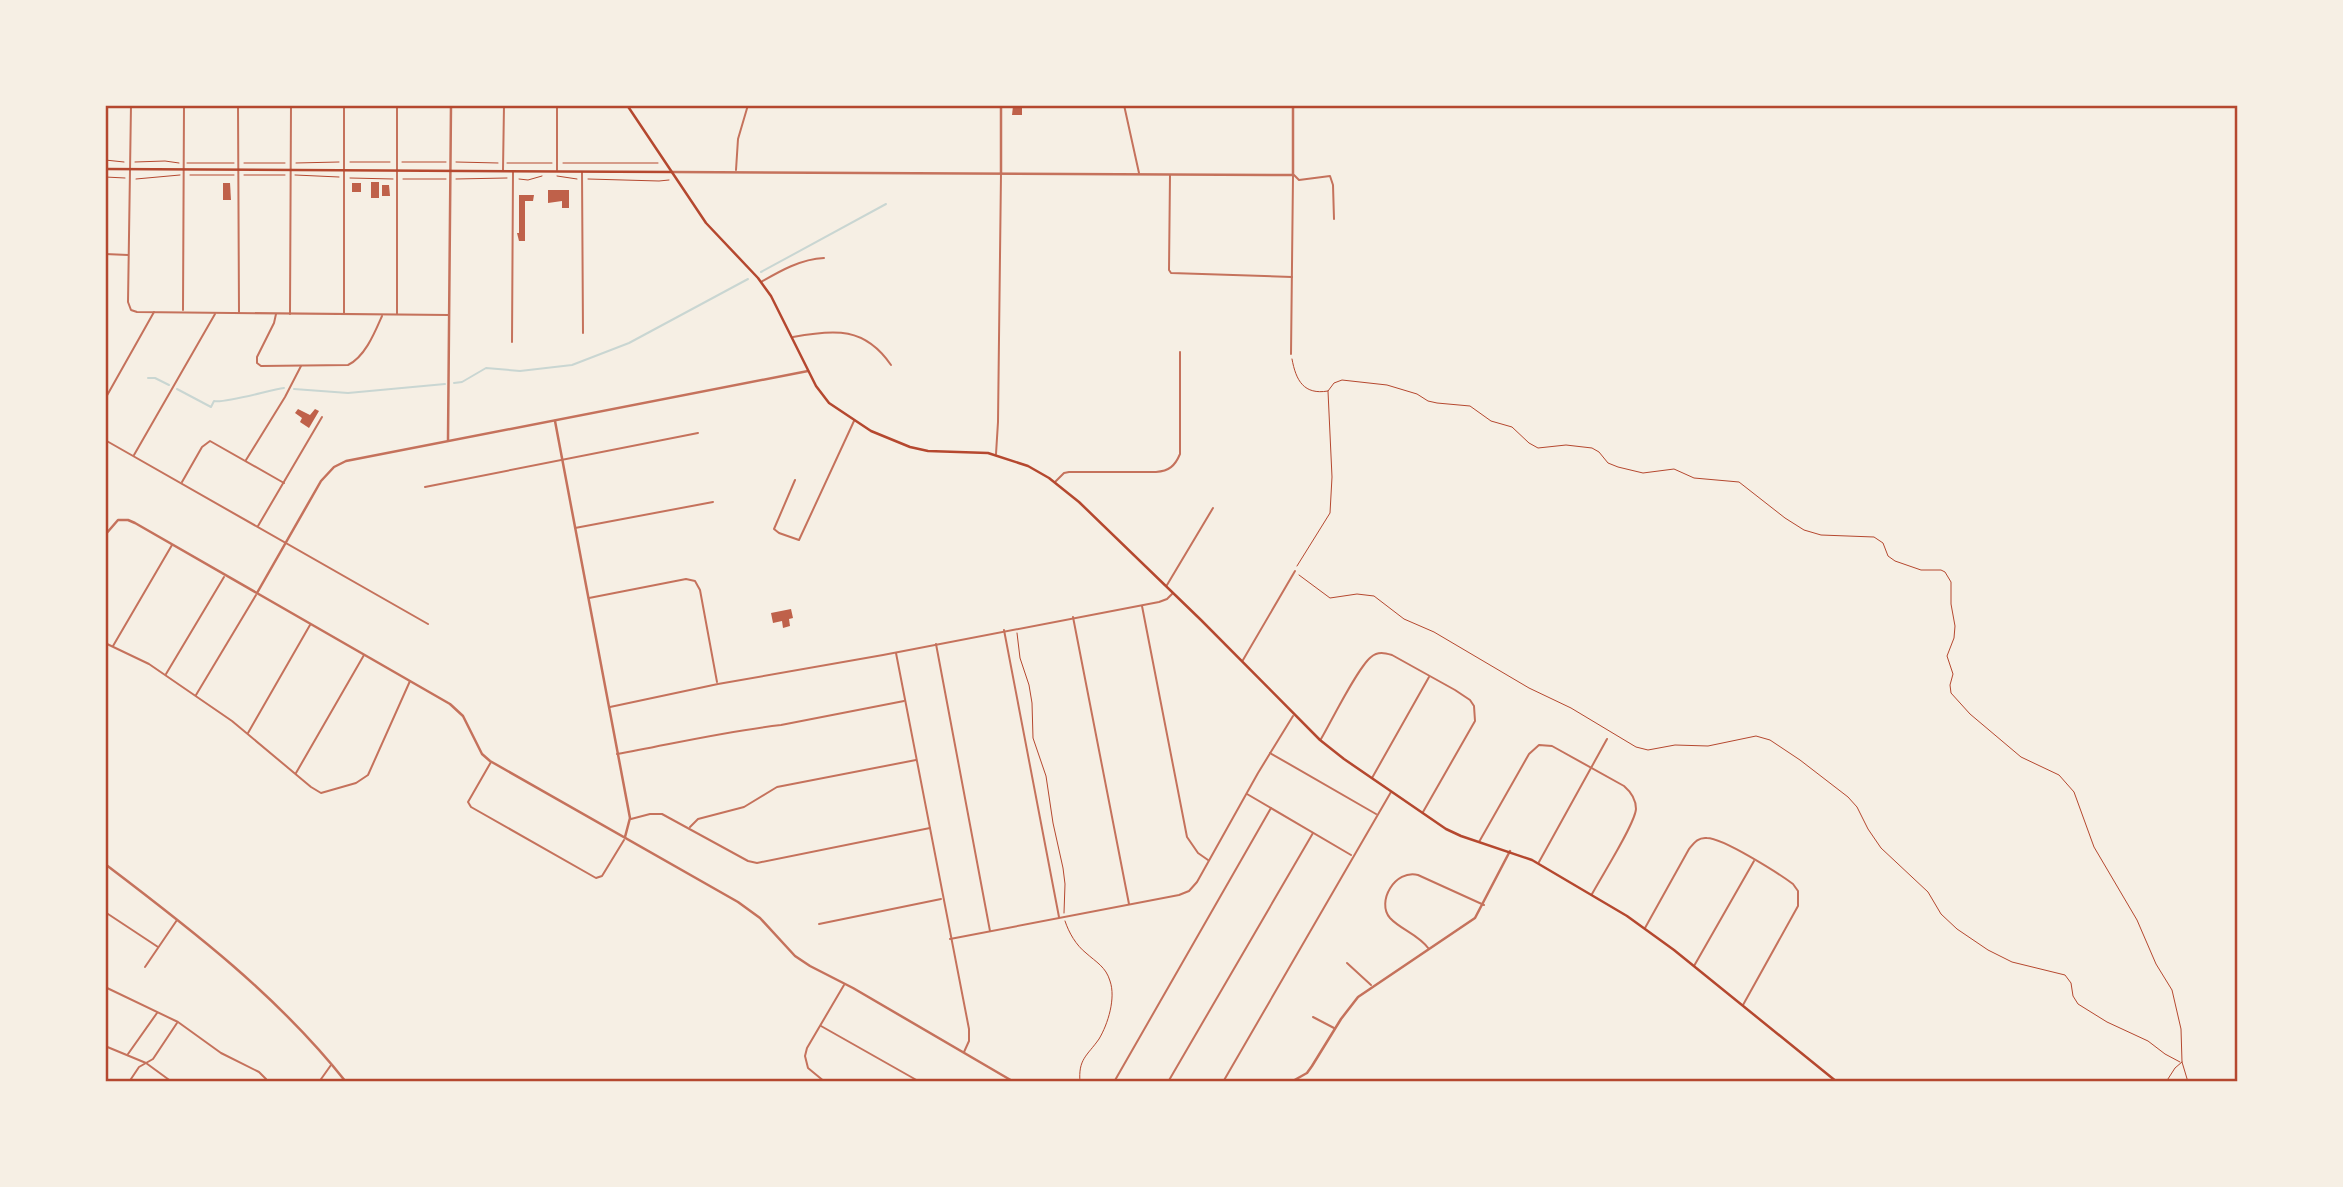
<svg xmlns="http://www.w3.org/2000/svg" width="2343" height="1187" font-family="'DejaVu Sans',sans-serif">
<rect width="100%" height="100%" fill="#f6efe4"/>
<g fill="none" stroke-linecap="round" stroke-linejoin="round">
<g stroke="#c9d6d2" stroke-width="2">
<polyline points="761,272 886,204"/>
<polyline points="148,378 155,378 169,385"/>
<polyline points="454,383 462,382 486,368 520,371 572,365 629,343 748,279"/>
<path d="M177 389 211 407 214 401C223 404 270 390 284 388"/>
<polyline points="294,389 348,393 445,384"/>
</g>
</g>
<g fill="#bf614a">
<polygon points="1013,106 1022,107 1022,115 1012,115"/>
<rect x="371" y="182" width="8" height="16"/>
<polygon points="223,183 230,183 231,200 223,200"/>
<rect x="352" y="183" width="9" height="9"/>
<polygon points="382,185 389,185 390,196 382,196"/>
<polygon points="548,190 569,190 569,208 562,208 562,201 548,203"/>
<polygon points="519,195 534,195 533,201 525,201 525,241 519,241 517,233 519,233"/>
<polygon points="298,409 310,415 315,409 319,411 309,428 300,422 302,418 295,413"/>
<polygon points="791,609 793,618 789,619 790,626 783,628 782,621 773,623 771,613"/>
</g>
<g fill="none" stroke-linecap="round" stroke-linejoin="round">
<g stroke="#b5482f" stroke-width="1">
<polyline points="105,160 124,162"/>
<polyline points="135,162 165,161 179,163"/>
<polyline points="350,162 390,162"/>
<polyline points="402,162 446,162"/>
<polyline points="456,162 498,163"/>
<polyline points="187,163 234,163"/>
<polyline points="244,163 285,163"/>
<polyline points="296,163 339,162"/>
<polyline points="507,163 552,163"/>
<polyline points="563,163 658,163"/>
<polyline points="190,175 234,175"/>
<polyline points="244,175 285,175"/>
<polyline points="295,175 339,177"/>
<polyline points="557,176 577,179"/>
<polyline points="105,177 125,178"/>
<polyline points="350,178 393,179"/>
<polyline points="136,179 180,175"/>
<polyline points="403,179 446,179"/>
<polyline points="456,179 507,178"/>
<polyline points="519,179 528,180 542,176"/>
<polyline points="588,179 659,181 669,180"/>
<path d="M1292 359C1296 381 1304 395 1328 391L1334 383 1342 380 1387 385 1417 394 1428 401 1437 403 1470 406 1491 421 1512 427 1529 443 1538 448 1566 445 1592 448 1599 452 1608 463 1618 467 1643 473 1674 469 1694 478 1739 482 1785 518 1804 530 1821 535 1874 537 1883 543 1888 556 1895 561 1921 570H1941L1945 572 1951 582V604L1955 626 1954 638 1947 656 1953 674 1950 685 1951 693 1970 714 2021 757 2059 775 2074 792 2094 847 2137 920 2156 964 2172 990 2181 1029 2182 1062 2188 1082"/>
<polyline points="1297,566 1330,513 1332,477 1328,391"/>
<polyline points="1299,575 1330,598 1357,594 1374,596 1404,619 1434,632 1529,688 1571,708 1636,747 1648,750 1675,745 1708,746 1756,736 1770,740 1800,760 1848,797 1857,807 1868,829 1881,848 1928,892 1941,914 1957,929 1988,950 2012,962 2065,975 2071,983 2073,996 2078,1004 2107,1022 2148,1041 2165,1054 2180,1062"/>
<polyline points="1017,633 1020,658 1029,685 1032,703 1033,738 1046,776 1053,823 1063,868 1065,884 1064,913"/>
<path d="M1065 921C1069 933 1076 945 1086 953 1096 962 1106 967 1110 981 1116 998 1108 1024 1099 1039 1087 1056 1078 1059 1080 1082"/>
<polyline points="2166,1082 2175,1068 2182,1062"/>
</g>
<g stroke="#c5725c" stroke-width="2">
<polyline points="131,105 128,302 131,310 137,312 449,315"/>
<polyline points="238,105 239,313"/>
<polyline points="1124,105 1139,173"/>
<polyline points="503,170 504,105"/>
<polyline points="557,170 557,105"/>
<polyline points="736,170 738,139 748,105"/>
<polyline points="582,172 583,333"/>
<polyline points="1170,175 1169,270 1171,273 1292,277"/>
<polyline points="1294,175 1299,180 1330,176 1333,185 1334,219"/>
<polyline points="105,254 128,255"/>
<path d="M761 282C780 271 801 259 824 258"/>
<polyline points="183,310 184,105"/>
<path d="M276 314 274 323 257 357V363L261 366 348 365C365 357 375 332 382 316"/>
<polyline points="290,314 291,105"/>
<polyline points="344,314 344,105"/>
<polyline points="397,314 397,105"/>
<path d="M793 337C835 329 865 327 891 365"/>
<polyline points="512,342 513,172"/>
<polyline points="1291,354 1293,176"/>
<polyline points="105,399 154,312"/>
<polyline points="105,440 428,624"/>
<polyline points="996,454 998,422 1001,173"/>
<polyline points="134,455 215,314"/>
<polyline points="246,460 285,397 301,366"/>
<polyline points="795,480 774,529 779,533 799,540 854,421"/>
<polyline points="182,482 202,447 210,441 284,483"/>
<path d="M1055 482 1064 473 1069 472H1156C1169 471 1175 466 1180 454V352"/>
<polyline points="425,487 698,433"/>
<polyline points="258,526 322,417"/>
<polyline points="575,528 713,502"/>
<polyline points="1167,585 1213,508"/>
<polyline points="589,598 686,579 695,581 700,590 717,682"/>
<polyline points="1142,606 1187,837 1198,853 1208,860"/>
<polyline points="1073,617 1129,904"/>
<polyline points="1004,630 1059,917"/>
<polyline points="105,643 149,664 232,721 311,787 321,793 356,783 368,775 410,681"/>
<polyline points="936,644 990,931"/>
<polyline points="113,646 172,545"/>
<polyline points="896,653 969,1029 969,1041 964,1052"/>
<polyline points="1243,660 1295,571"/>
<polyline points="166,674 224,577"/>
<polyline points="196,695 256,595"/>
<polyline points="610,707 718,684 883,655 1159,602 1167,599 1172,594"/>
<polyline points="248,733 310,625"/>
<path d="M1321 739C1331 722 1358 667 1371 657 1378 651 1385 653 1392 655L1455 690 1470 700 1474 706 1475 721 1423 812"/>
<polyline points="1270,753 1376,814"/>
<path d="M617 754C672 744 726 731 781 725L904 701"/>
<polyline points="491,762 468,802 471,807 596,878 602,876 624,840"/>
<polyline points="296,773 364,655"/>
<polyline points="1372,778 1429,677"/>
<polyline points="1247,794 1351,855"/>
<polyline points="631,819 650,814 662,814 748,861 757,863 930,828"/>
<polyline points="690,827 698,819 744,807 777,787 916,760"/>
<path d="M1479 842 1529 754 1539 745 1552 746 1624 786C1631 792 1636 799 1636 809 1635 824 1601 877 1592 894"/>
<polyline points="1539,862 1607,739"/>
<polyline points="105,912 158,947"/>
<polyline points="819,924 941,899"/>
<path d="M1645 928 1689 849C1694 843 1698 837 1707 838 1723 838 1778 873 1793 884L1798 891V906L1743 1005"/>
<polyline points="950,939 1179,895 1189,891 1197,882 1258,773 1293,716"/>
<path d="M1429 949C1418 934 1401 930 1390 918 1376 902 1395 869 1418 875L1484 905"/>
<polyline points="1347,963 1371,985"/>
<polyline points="1694,966 1754,861"/>
<polyline points="145,967 177,920"/>
<polyline points="105,987 178,1022 221,1053 259,1072 266,1079 263,1082"/>
<polyline points="1313,1017 1334,1028"/>
<polyline points="821,1026 920,1082"/>
<polyline points="105,1046 146,1063 172,1082"/>
<polyline points="128,1054 157,1013"/>
<polyline points="129,1082 139,1067 153,1059 177,1023"/>
<polyline points="319,1082 331,1065"/>
<polyline points="825,1082 808,1068 805,1056 807,1048 844,985"/>
<polyline points="1114,1082 1271,808"/>
<polyline points="1168,1082 1313,833"/>
<polyline points="1223,1082 1391,792"/>
</g>
<g stroke="#c5725c" stroke-width="2.5">
<polyline points="673,172 1293,175 1293,105"/>
<polyline points="1001,173 1001,105"/>
<polyline points="555,421 630,818 625,837"/>
<polyline points="448,440 451,105"/>
<polyline points="105,535 118,520 128,520 135,523 450,704 463,716 482,754 490,761 738,902 760,918 795,956 810,966 853,988 1014,1082"/>
<polyline points="257,593 321,481 334,467 346,461 808,371"/>
<path d="M105 864C192 930 278 996 346 1082"/>
<polyline points="1291,1082 1307,1073 1312,1066 1341,1019 1358,997 1475,918 1510,851"/>
</g>
<g stroke="#b5482f" stroke-width="2.5">
<polyline points="627,105 706,223 758,278 771,296 816,386 829,403 871,431 910,447 928,451 988,453 1028,466 1049,478 1079,502 1201,620 1320,740 1344,759 1446,829 1461,836 1532,860 1627,916 1674,950 1837,1082"/>
<polyline points="105,169 672,172"/>
</g>
</g>
<rect width="2343" height="1187" fill="none" stroke="#f6efe4" stroke-width="214"/>
<rect x="107" y="107" width="2129" height="973" fill="none" stroke="#b5482f" stroke-width="2.5"/>
</svg>
